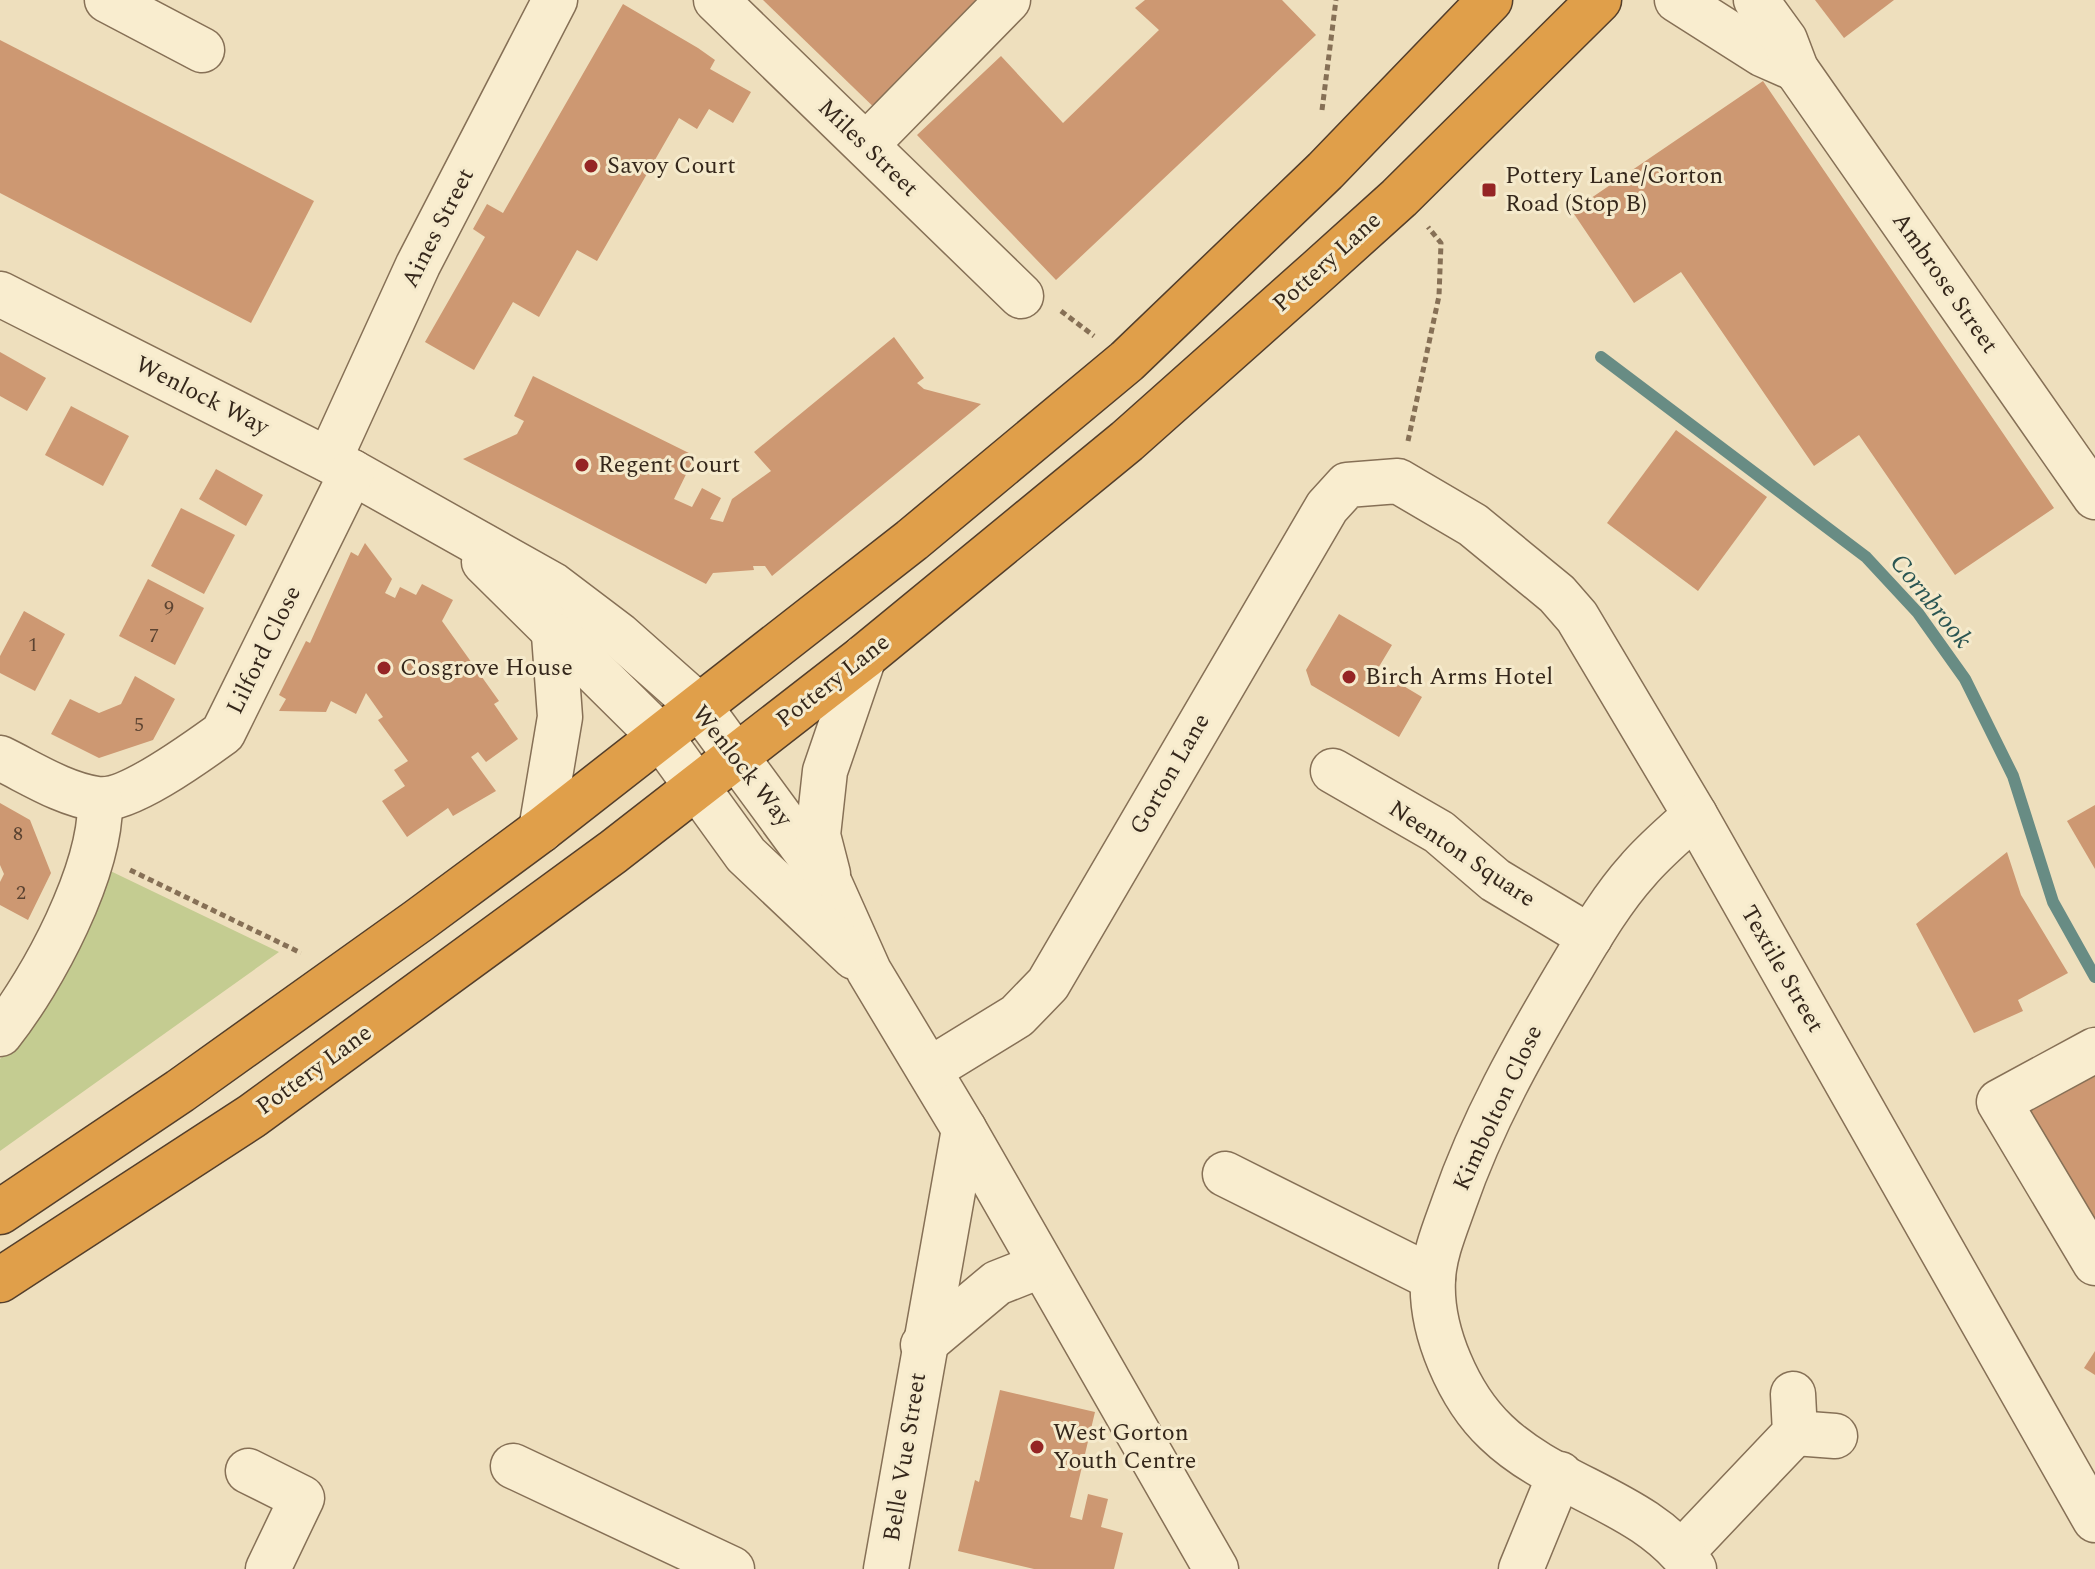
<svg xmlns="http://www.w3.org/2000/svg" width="2095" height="1569" font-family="Spectral,serif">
<rect width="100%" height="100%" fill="#eedfbd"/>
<polygon fill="#c4cc91" points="100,866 279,952 0,1151 0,1059 26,1032"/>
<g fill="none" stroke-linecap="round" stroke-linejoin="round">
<polyline stroke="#688c84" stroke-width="12" points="1601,357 1866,557 1918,613 1965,679 2013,776 2053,902 2095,977"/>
</g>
<g fill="#cd9872">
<polygon points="763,0 991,0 884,117"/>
<polygon points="1145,0 1282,0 1316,35 1056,280 917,135 1001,56 1063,123 1159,30 1135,8"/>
<polygon points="1815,0 1894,0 1844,38"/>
<polygon points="623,4 698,48 715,60 710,69 751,92 733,123 709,109 697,129 679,118 597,261 577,250 539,317 513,302 474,370 425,342 485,237 473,229 487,204 503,213"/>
<polygon points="0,40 314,201 251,323 0,193"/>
<polygon points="1763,81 2054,508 1955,575 1859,435 1814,466 1681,272 1634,303 1572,211"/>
<polygon points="894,337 924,378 917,383 924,389 981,404 772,576 765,566 753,566 754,570 713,573 706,584 463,459 517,434 524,421 514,416 533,376 695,456 674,499 692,507 702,488 721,498 710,519 723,522 732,499 771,471 754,452"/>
<polygon points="0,352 46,378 27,411 0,396"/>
<polygon points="71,406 129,436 103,486 45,455"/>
<polygon points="1676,430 1767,497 1698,591 1607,523"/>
<polygon points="216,469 263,495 246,526 199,499"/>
<polygon points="181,508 235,535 204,594 151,566"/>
<polygon points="365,543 392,579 385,593 395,598 400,587 416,595 422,584 453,600 442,621 499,701 494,704 518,739 486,762 478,752 471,757 496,791 453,816 448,808 407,837 382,801 405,786 394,770 408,761 378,720 383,717 366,693 356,714 331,701 326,712 279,711 286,699 279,695 306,641 310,643 351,552 358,556"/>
<polygon points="148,579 204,608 175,665 119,636"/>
<polygon points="24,611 65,634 35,691 0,673 0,656"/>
<polygon points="1339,614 1392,645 1377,670 1422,697 1399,737 1311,685 1306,670"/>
<polygon points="135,676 175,699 153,740 99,758 51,734 70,699 99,713 121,704"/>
<polygon points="0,803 30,820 51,873 28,920 0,905 0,882 4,874 0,865"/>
<polygon points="2095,805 2095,869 2067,821"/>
<polygon points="2007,852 2021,895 2068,973 2018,1000 2023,1011 1974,1033 1916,924"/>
<polygon points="2095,1060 2095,1248 2013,1108"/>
<polygon points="2095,1351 2095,1375 2084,1368"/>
<polygon points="1000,1390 1095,1412 1070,1517 1082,1520 1088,1494 1108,1499 1101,1527 1123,1533 1114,1569 1034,1569 958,1551 975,1480 979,1482"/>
</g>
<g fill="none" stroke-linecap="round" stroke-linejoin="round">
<defs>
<g id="minor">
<polyline points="107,0 202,50"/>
<polyline points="716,0 1021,296"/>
<polyline points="1677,0 1762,54 1796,69"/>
<polyline points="1756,0 1785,40 1796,69 2095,497"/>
<polyline points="866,145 1008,0"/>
<polyline points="0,294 352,472 553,585 619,635 699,706 831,886 869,971 964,1129 1216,1569"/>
<polyline points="329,460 418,265 555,0"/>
<polyline points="484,562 660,736 746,855 854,957"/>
<path d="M0 758C31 773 63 794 97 799 127 803 198 751 223 733L352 472"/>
<polyline points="1333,771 1439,832 1495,880 1590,937"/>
<polyline points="541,830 560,717 554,635"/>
<polyline points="828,874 818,835 825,771 864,657"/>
<path d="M0 1034C43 980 102 870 100 800"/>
<polyline points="2095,1050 1999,1102 2095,1263"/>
<polyline points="929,1070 1017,1016 1048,984 1327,507 1347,485 1398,481 1473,525 1557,594 1577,617 1695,815 2095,1520"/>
<polyline points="1225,1174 1433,1278"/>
<polyline points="923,1345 997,1283 1040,1266"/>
<polyline points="1795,1433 1835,1436"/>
<polyline points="513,1466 732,1569"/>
<polyline points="248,1471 302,1498 268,1569"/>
<polyline points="1682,1552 1795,1433 1793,1394"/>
<polyline points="886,1569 964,1129"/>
<polyline points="1521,1569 1560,1474"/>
<path d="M1694 1569C1645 1500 1555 1489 1496 1432 1459 1397 1430 1331 1433 1279 1434 1254 1446 1226 1454 1203 1482 1122 1523 1049 1567 975 1588 940 1610 901 1638 870 1655 850 1676 833 1695 815"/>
</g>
<g id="highway">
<polyline points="0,1212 180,1091 418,921 541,830 912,540 1127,361 1325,171 1490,0"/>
<polyline points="0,1280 252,1116 613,852 864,657 1127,441 1318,271 1399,198 1599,0"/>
</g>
</defs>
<use href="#minor" stroke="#867056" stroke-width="47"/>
<use href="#highway" stroke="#533e2b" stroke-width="47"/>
<g stroke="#867056" stroke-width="5" stroke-dasharray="6 4" stroke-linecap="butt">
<polyline points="1322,110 1336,0"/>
<polyline points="1061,311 1094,336"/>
<polyline points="1408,441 1439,296 1441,243 1428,227"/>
<polyline points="130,870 301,953"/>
</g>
<use href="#minor" stroke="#f9edcf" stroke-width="44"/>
<use href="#highway" stroke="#e09f4a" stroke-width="44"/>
</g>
<g fill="#952525" stroke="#f5eacc" stroke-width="3">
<circle cx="591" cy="166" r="8"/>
<rect x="1481" y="182" width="16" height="16" rx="4"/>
<circle cx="582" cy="465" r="8"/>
<circle cx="384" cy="668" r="8"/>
<circle cx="1349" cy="677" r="8"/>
<circle cx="1037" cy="1447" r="8"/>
</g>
<g text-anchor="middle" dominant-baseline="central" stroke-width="6" stroke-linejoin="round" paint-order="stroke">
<g font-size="20" fill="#5b4331">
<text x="169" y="608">9</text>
<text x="154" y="636">7</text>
<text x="33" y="645">1</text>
<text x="139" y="725">5</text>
<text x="18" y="834">8</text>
<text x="21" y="893">2</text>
</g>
<g font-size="24" fill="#35271b" stroke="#f5eacc">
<text transform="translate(868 148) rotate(44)">Miles Street</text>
<text transform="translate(438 228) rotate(-63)">Aines Street</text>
<text transform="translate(1327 262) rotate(-42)">Pottery Lane</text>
<text transform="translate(1945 283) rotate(55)">Ambrose Street</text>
<text transform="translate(202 396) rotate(27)">Wenlock Way</text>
<text transform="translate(264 650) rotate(-64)">Lilford Close</text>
<text transform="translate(833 681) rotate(-38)">Pottery Lane</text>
<text transform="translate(742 766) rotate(52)">Wenlock Way</text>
<text transform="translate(1170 774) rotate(-60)">Gorton Lane</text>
<text transform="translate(1462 854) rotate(34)">Neenton Square</text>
<text transform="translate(1782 969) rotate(60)">Textile Street</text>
<text transform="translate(314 1070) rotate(-36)">Pottery Lane</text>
<text transform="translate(1498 1108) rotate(-65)">Kimbolton Close</text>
<text transform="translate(905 1457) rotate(-81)">Belle Vue Street</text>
</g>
<g font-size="24" fill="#35271b" stroke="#f5eacc" text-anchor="start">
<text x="607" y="166">Savoy Court</text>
<text x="1505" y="176">Pottery Lane/Gorton<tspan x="1505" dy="28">Road (Stop B)</tspan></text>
<text x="598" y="465">Regent Court</text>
<text x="400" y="668">Cosgrove House</text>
<text x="1365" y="677">Birch Arms Hotel</text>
<text x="1053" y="1433">West Gorton<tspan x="1053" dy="28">Youth Centre</tspan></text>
</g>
<g font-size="26" font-style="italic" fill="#2a5552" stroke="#f5eacc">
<text transform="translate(1931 601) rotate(51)">Cornbrook</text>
</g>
</g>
</svg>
